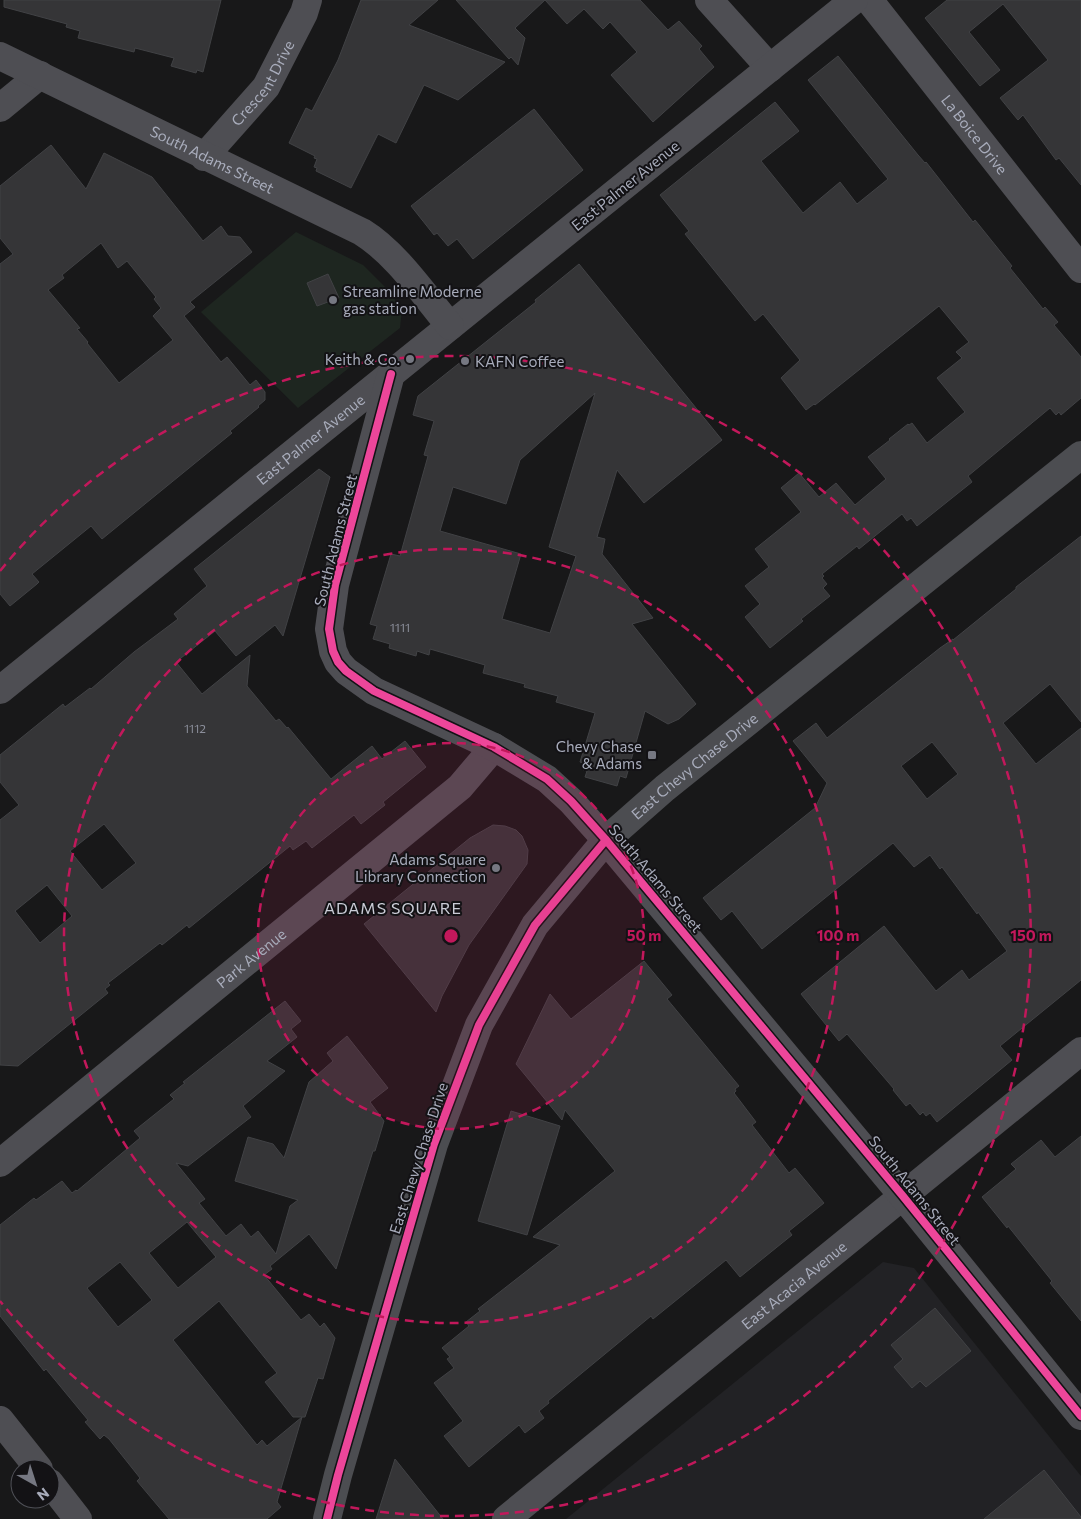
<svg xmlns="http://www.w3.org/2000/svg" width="1081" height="1519" font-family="Commissioner,sans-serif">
<rect width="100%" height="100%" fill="#181819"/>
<polygon fill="#222225" points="883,1262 914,1268 1081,1476 1081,1519 566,1519"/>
<polygon fill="#1e2620" points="296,232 363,265 385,287 402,309 400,328 298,408 201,312"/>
<g fill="#353537" stroke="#414245" fill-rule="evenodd">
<polygon points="4,0 221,0 203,72 197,70 196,73 171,66 174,58 135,48 134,52 78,38 80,31 66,27 67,24 4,7"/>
<polygon points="361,0 438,0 409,25 505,62 458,100 424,85 396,143 378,134 351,188 316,171 317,168 314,167 317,159 314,158 315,156 289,143 306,108 312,111 338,60"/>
<polygon points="456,0 640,0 668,30 679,21 702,46 699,49 714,67 653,122 611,75 637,52 610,22 603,29 584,9 567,24 545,0 515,28 525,38 518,65 511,57 509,59"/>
<polygon points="947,0 1081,0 1081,185 1059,158 1056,160 1023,115 1018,120 1000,98 1048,60 1003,4 969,32 1000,70 980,86 925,18"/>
<polygon points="838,56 918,155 925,163 926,162 973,222 975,220 1012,266 1010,268 1043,309 1045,307 1058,322 1054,325 1081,357 1081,398 1061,415 1059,412 1056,415 1050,408 968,476 972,482 917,526 911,518 907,521 902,514 859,549 857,546 822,574 824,576 822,578 827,584 823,588 830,596 801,619 803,621 770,648 745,617 760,604 745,586 769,567 755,549 801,512 781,488 799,473 819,497 836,483 855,505 886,479 868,457 890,440 889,439 908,424 909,425 912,423 927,443 965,412 937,378 962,358 956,352 969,342 939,306 815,405 814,404 806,410 781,378 800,360 763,314 755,321 685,234 689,231 660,195 775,102 799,131 761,161 803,213 840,182 857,204 888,179 808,80"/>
<polygon points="534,109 583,170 473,259 457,239 448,246 437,233 434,235 411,206"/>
<path d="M51 145 86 189 104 153 152 177 203 241 221 226 228 236 240 237 252 252 190 302 195 307 184 316 221 362 227 357 250 385 256 380 265 392V400L258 406 259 407 230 431 232 433 102 539 91 526 32 574 39 582 37 584 10 606 0 594V264L13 254 0 238V186ZM101 243 118 268 127 261 156 297 154 299 161 308 153 316 173 340 119 383 87 343 88 342 77 329 80 328 48 290 64 278 62 275Z"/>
<path d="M579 264 722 440 644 503 617 470 597 537 605 539 602 554 653 618 632 624 696 704 679 719 668 724 645 711 626 778 620 776 617 786 585 777 587 771 583 770 585 764 580 762 595 713 556 702 558 696 524 687 525 684 483 673 485 665 430 649 429 655 417 651 416 656 389 648 390 644 373 639 377 626 370 624 391 554 400 556 428 456 424 455 434 421 413 415 418 396 536 302 535 300ZM595 393 549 547 576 556 550 633 502 619 521 554 440 531 453 487 506 504 520 460Z"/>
<polygon points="328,274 339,298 317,306 307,283"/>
<path d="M319 469 330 477 283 636 275 625 236 656 215 631 176 662 202 694 250 655 247 686 276 721 279 719 287 728 288 727 331 779 372 746 382 759 405 741 426 767 383 802 385 805 361 824 354 815 312 848 306 841 293 850 290 846 189 928 187 925 162 945 160 943 108 983 110 985 105 989 108 993 18 1066 0 1065V820L19 805 0 782V755L63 704 65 707 90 688 91 689 134 652 178 619 174 614 207 586 194 569ZM104 824 136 863 102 890 70 851ZM47 885 72 916 40 943 15 911Z"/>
<path d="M1081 536V722L1050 684 1003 723 1036 764 1081 728V980L1000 1046 1012 1060 937 1122 930 1113 926 1116 923 1112 920 1115 910 1103 906 1106 893 1090 894 1089 847 1034 839 1041 801 994 884 926 936 991 962 970 969 980 1007 951 978 912 977 914 942 867 940 869 930 855 914 867 893 843 762 949 732 911 721 920 703 898 815 808 827 783 793 741 816 723 827 738 940 648 953 639V640L1016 589V587ZM932 742 958 774 927 799 901 766Z"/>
<polygon points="493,825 505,826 516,830 522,836 528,850 527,864 469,945 442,996 436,1012 364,924 470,838"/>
<polygon points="644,961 672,995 667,999 739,1086 735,1089 736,1091 734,1093 756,1122 752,1125 789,1173 795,1168 824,1203 789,1231 792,1235 740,1277 726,1260 653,1319 651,1316 548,1401 549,1403 539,1411 544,1418 525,1433 519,1425 469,1467 444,1436 463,1421 434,1383 454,1368 447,1359 450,1357 442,1348 469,1326 466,1322 480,1311 478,1309 560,1245 533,1237 615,1171 565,1110 562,1120 516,1064 550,994 571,1019"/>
<path d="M285 1001 301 1021 291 1029 297 1037 267 1061 285 1071 243 1106 251 1117 188 1166 176 1163 205 1199 199 1203 226 1236 241 1224 251 1237 258 1231 276 1254 290 1206 298 1200 235 1181 248 1137 273 1144 284 1158 309 1082 333 1061 327 1053 347 1036 388 1088 370 1102 384 1121 375 1151H373L336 1269 309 1234 270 1266 272 1269 264 1275 301 1320 309 1314 320 1327 324 1323 335 1338 323 1379 318 1378 305 1417H302L277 1502 281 1507 267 1519H169L137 1481 140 1478 109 1439 104 1435 100 1439 85 1422 88 1420 46 1369 44 1371 0 1316V1225L34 1198 36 1200 62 1181 72 1193 76 1190 77 1191 140 1138 134 1131 174 1099 170 1095 185 1083 183 1082ZM187 1222 216 1257 178 1288 149 1253ZM120 1262 152 1300 118 1327 87 1288ZM219 1301 277 1373 265 1382 293 1417H302L267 1446 262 1440 257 1445 173 1340Z"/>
<polygon points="511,1111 560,1126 527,1235 478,1221"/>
<polygon points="1081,1136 1081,1321 1050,1283 1052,1281 1008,1226 1007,1228 982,1197 1016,1169 1011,1164 1041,1140 1055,1157"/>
<polygon points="935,1308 971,1351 926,1387 920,1381 912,1388 894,1367 903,1359 891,1345"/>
<polygon points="395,1459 443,1519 376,1519"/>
<polygon points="1044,1470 1081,1517 1081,1519 984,1519"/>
</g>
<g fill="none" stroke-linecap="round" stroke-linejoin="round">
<g stroke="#4e4e53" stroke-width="28">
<polyline points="709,0 770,68"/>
<path id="s1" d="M869 0 1081 269"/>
<polyline points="0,108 40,75"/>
<path id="s2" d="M204 157 266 87 304 13 308 0"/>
<path id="s3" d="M0 690 391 374"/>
<path id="s4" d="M0 1163 460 787 494 747"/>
<polyline points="0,1420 39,1469"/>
<polyline points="50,1483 78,1519"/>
<path id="s5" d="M506 1519 1081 1051"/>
</g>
<g stroke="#4e4e53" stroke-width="28">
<polyline points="854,0 391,374 335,585 329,629 333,651 338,662 346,671 374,691 494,747 547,779 571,801 606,840 902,1195 1081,1416"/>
<path id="s6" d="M0 56 362 232C396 253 424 295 450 326"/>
</g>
<path stroke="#4c4d51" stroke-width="28" id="s7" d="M327 1519 338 1475 434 1144 479 1025 535 925 606 840 665 788 1081 455"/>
<defs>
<g id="cycleway">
<polyline points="391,374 335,585 329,629 333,651 338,662 346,671 374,691 494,747 547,779 571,801 606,840 902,1195 1081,1416"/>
<polyline points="327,1519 338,1475 434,1144 479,1025 535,925 606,840"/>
</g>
</defs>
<use href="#cycleway" stroke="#131215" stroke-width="11"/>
<use href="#cycleway" stroke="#ed469a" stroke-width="8"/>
</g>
<circle cx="451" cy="936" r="193" fill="#c2185b" fill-opacity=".12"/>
<g fill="none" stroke="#c2185b" stroke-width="2.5" stroke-dasharray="9 6">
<circle cx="451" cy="936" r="193"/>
<circle cx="451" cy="936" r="387"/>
<path d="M0 571A580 580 0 1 1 0 1301"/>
</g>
<g fill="#767882" stroke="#131215" stroke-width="2">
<circle cx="333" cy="300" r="5"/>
<circle cx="410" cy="359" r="5"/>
<circle cx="465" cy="361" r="5"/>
<rect x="647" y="750" width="10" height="10" rx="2.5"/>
<circle cx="496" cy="868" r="5"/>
</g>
<g text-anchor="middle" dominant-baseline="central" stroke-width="4" stroke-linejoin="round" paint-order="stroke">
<g font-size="12" fill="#8b8e9a">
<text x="400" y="627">1111</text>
<text x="195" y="728">1112</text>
</g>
<g font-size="15" fill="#a8acbb" stroke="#131215">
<text stroke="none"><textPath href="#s2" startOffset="95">Crescent Drive</textPath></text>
<text stroke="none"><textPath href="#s1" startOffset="171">La Boice Drive</textPath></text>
<text stroke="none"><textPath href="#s6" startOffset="236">South Adams Street</textPath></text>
<text transform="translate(625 185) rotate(-39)">East Palmer Avenue</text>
<text stroke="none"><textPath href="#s3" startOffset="399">East Palmer Avenue</textPath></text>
<text transform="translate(335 540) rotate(-76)">South Adams Street</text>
<text stroke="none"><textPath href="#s7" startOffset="858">East Chevy Chase Drive</textPath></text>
<text transform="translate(656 878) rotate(50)">South Adams Street</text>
<text stroke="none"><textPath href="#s4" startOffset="324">Park Avenue</textPath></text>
<text transform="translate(418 1158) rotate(-72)">East Chevy Chase Drive</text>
<text transform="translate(915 1190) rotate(51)">South Adams Street</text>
<text stroke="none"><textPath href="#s5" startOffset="371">East Acacia Avenue</textPath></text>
</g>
<g font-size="15" fill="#a8acbb" stroke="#131215" text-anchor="end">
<text x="343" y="291" text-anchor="start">Streamline Moderne<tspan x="343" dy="17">gas station</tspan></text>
<text x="400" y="359">Keith &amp; Co.</text>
<text x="475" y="361" text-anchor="start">KAFN Coffee</text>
<text x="642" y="746">Chevy Chase<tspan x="642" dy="17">&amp; Adams</tspan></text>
<text x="486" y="859">Adams Square<tspan x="486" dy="17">Library Connection</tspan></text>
</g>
<g font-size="16" letter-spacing="1" fill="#caccd6" stroke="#131215">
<text x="393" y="907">ADAMS SQUARE</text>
</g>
</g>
<circle cx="451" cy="936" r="8" fill="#c2185b" stroke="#131215" stroke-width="2.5"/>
<g font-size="15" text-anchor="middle" font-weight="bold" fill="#c2185b" stroke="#131215" stroke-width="4" stroke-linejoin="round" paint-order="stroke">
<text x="644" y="941">50 m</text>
<text x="838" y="941">100 m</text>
<text x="1031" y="941">150 m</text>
</g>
<g transform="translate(35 1484) rotate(141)"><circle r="24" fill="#131215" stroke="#4f5057"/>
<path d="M0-4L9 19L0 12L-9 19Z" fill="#767882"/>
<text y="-8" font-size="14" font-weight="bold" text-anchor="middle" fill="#a8acbb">N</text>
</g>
</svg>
